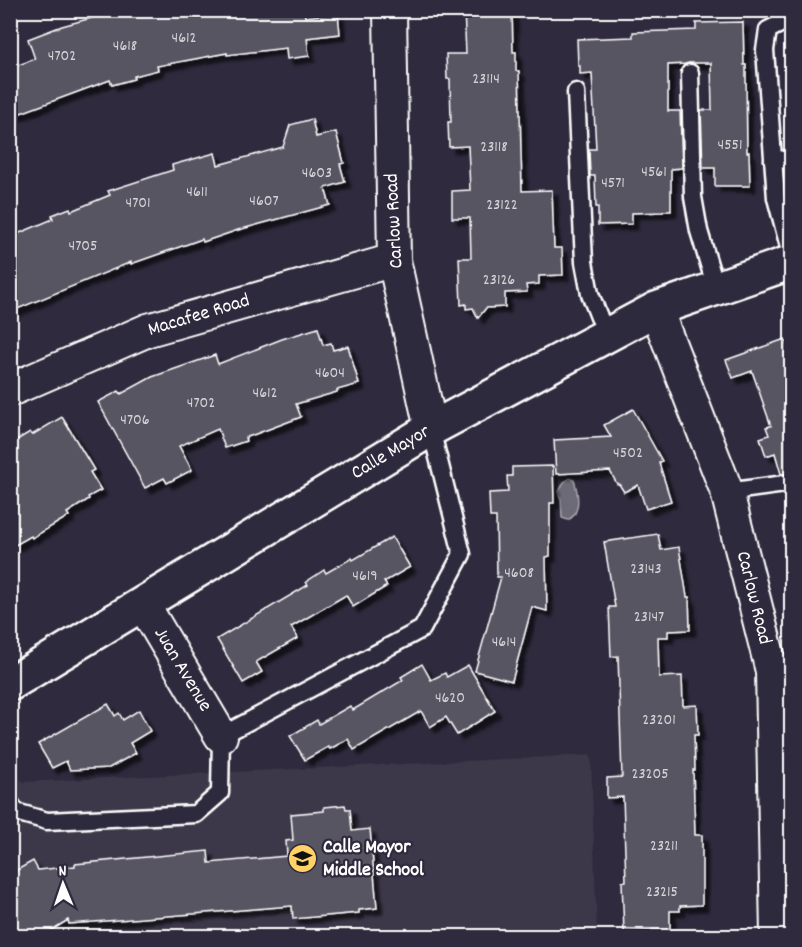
<svg xmlns="http://www.w3.org/2000/svg" width="802" height="947" font-family="Dekko,sans-serif">
<defs>
<filter id="shadow"><feDropShadow dx="5.5" dy="5.5" stdDeviation="1.5" flood-color="#0009"/></filter>
</defs>
<rect width="100%" height="100%" fill="#2f2a3d"/>
<filter id="ink" filterUnits="userSpaceOnUse"><feTurbulence type="fractalNoise" baseFrequency=".0167" numOctaves="2"/><feDisplacementMap in="SourceGraphic" scale="12" xChannelSelector="R" yChannelSelector="G"/><feConvolveMatrix kernelMatrix="1 2 1 2 8 2 1 2 1" color-interpolation-filters="sRGB"/></filter>
<g filter="url(#ink)">
<polygon fill="#3c3749" points="591,755 597,936 11,936 10,770 23,782"/>
<path fill="#6d6a77" stroke="#a7a6ad" stroke-width="1.5" d="M570 478 574 480C578 492 582 513 568 520L562 518 561 499 558 493 564 482Z"/>
<g fill="#595564" stroke="#fff" stroke-width="1.5" filter="url(#shadow)">
<polygon points="121,10 304,10 305,17 338,13 340,34 307,38 309,56 287,59 286,48 227,55 227,53 157,66 158,70 134,76 134,79 112,85 110,80 10,117 10,68 35,59 28,39 62,26"/>
<polygon points="464,10 512,10 513,52 516,52 516,71 519,71 522,191 552,190 554,248 562,248 563,275 539,276 539,284 526,285 527,292 505,293 505,307 486,308 478,318 473,308 466,309 466,304 461,305 459,258 471,258 470,218 452,218 452,191 470,190 468,146 449,147 448,122 451,122 450,79 447,79 446,54 466,54"/>
<polygon points="743,22 744,65 746,65 746,78 747,152 749,152 750,186 715,186 715,168 703,168 701,110 712,110 711,63 689,63 685,64 668,65 668,111 680,111 682,168 671,169 671,211 663,211 663,212 632,213 632,224 598,225 598,207 596,207 595,176 590,176 589,149 596,149 592,73 580,74 580,66 578,66 577,39 633,37 633,32 696,30 696,23"/>
<polygon points="312,119 316,137 336,132 344,163 340,164 345,182 325,188 330,205 238,230 203,242 202,239 131,264 131,262 10,312 10,237 53,219 52,215 70,208 71,211 110,195 108,191 173,170 172,165 215,153 218,165 283,147 290,125"/>
<polygon points="318,328 323,345 331,343 333,350 348,346 359,384 337,390 337,392 296,404 301,417 245,438 246,441 225,448 218,429 179,446 192,470 167,483 164,478 145,488 98,402 119,391 121,394 152,377 215,355 218,364 282,339"/>
<polygon points="785,339 792,358 792,473 781,474 775,453 766,456 760,438 769,435 766,427 771,426 752,371 733,378 726,360"/>
<polygon points="633,409 662,461 659,463 671,501 646,509 638,485 624,492 619,484 617,484 610,471 556,474 554,440 611,437 604,425"/>
<polygon points="62,417 94,470 90,472 101,490 88,497 89,499 67,513 69,516 32,538 31,536 10,548 10,444 30,432 32,435"/>
<polygon points="553,466 554,503 550,503 550,556 546,557 547,611 532,607 512,681 475,671 501,577 497,577 496,517 490,517 489,493 508,492 507,476 512,476 512,467"/>
<polygon points="658,534 661,550 679,547 687,597 689,597 690,630 668,631 668,637 658,637 659,677 682,676 683,706 697,705 698,735 694,735 695,770 693,770 695,835 702,835 702,905 680,906 680,911 670,911 670,930 624,932 622,882 626,881 623,797 607,798 607,778 622,777 618,656 611,657 609,607 615,607 604,542"/>
<polygon points="392,537 410,567 384,582 387,586 353,607 346,595 291,627 298,638 256,662 262,672 243,683 217,639 308,585 306,582 324,570 326,573 352,558 353,560"/>
<polygon points="422,664 431,680 445,673 447,677 468,665 495,711 457,735 446,717 430,727 421,711 354,750 348,739 330,749 328,747 305,760 290,736 317,720 319,724 350,706 353,710 403,680 401,677"/>
<polygon points="108,704 115,716 119,713 123,720 139,710 150,731 130,743 136,753 109,768 70,770 66,761 52,768 38,744"/>
<polygon points="345,805 346,809 350,809 352,831 370,829 377,908 359,910 359,913 293,919 292,906 69,924 68,920 42,936 10,936 10,874 33,861 38,870 75,866 75,864 208,851 209,863 287,856 286,841 293,840 291,814 324,811 324,807"/>
</g>
<g fill="none" stroke-linecap="round" stroke-linejoin="round">
<defs>
<g id="service">
<polyline points="792,18 768,30 765,50 776,198 792,258"/>
<polyline points="690,73 693,197 699,231 716,288"/>
<polyline points="576,92 584,262 590,294 599,317 608,335"/>
<polyline points="773,160 792,159"/>
<polyline points="727,492 792,483"/>
<polyline points="10,803 16,812 47,821 196,814 220,793 221,736 422,629 462,554 431,429"/>
</g>
<g id="minor">
<polyline points="390,10 394,260 431,429"/>
<polyline points="656,309 727,492 772,671 777,936"/>
<polyline points="10,390 148,330 394,260"/>
<polyline points="143,604 221,736"/>
</g>
<polyline id="tertiary" points="10,684 431,429 656,309 792,262"/>
</defs>
<use href="#service" stroke="#fff" stroke-width="21"/>
<use href="#minor" stroke="#fff" stroke-width="36"/>
<use href="#tertiary" stroke="#fff" stroke-width="38"/>
<use href="#service" stroke="#2f2a3d" stroke-width="16"/>
<use href="#minor" stroke="#2f2a3d" stroke-width="32"/>
<use href="#tertiary" stroke="#2f2a3d" stroke-width="33"/>
</g>
</g>
<defs>
<symbol id="school-disc" viewBox="-11 -11 22 22"><circle r="9.5" fill="#ffd166" stroke="#2f2a3d"/><path d="M0-5L7-2L0 1L-7-2ZM-4 1L0 2.5L4 1V4Q0 6-4 4Z" fill="#111"/></symbol>
</defs>
<g fill-rule="evenodd">
<use href="#school-disc" x="286" y="842" width="33" height="33"/>
</g>
<g text-anchor="middle" dominant-baseline="central" stroke-width="4.5" stroke-linejoin="round" paint-order="stroke">
<g font-size="16" fill="#d6d4d8">
<text x="184" y="38">4612</text>
<text x="125" y="46">4618</text>
<text x="62" y="56">4702</text>
<text x="486" y="79">23114</text>
<text x="730" y="145">4551</text>
<text x="494" y="147">23118</text>
<text x="654" y="172">4561</text>
<text x="317" y="173">4603</text>
<text x="613" y="183">4571</text>
<text x="197" y="192">4611</text>
<text x="264" y="201">4607</text>
<text x="138" y="203">4701</text>
<text x="502" y="205">23122</text>
<text x="83" y="246">4705</text>
<text x="499" y="280">23126</text>
<text x="330" y="373">4604</text>
<text x="265" y="393">4612</text>
<text x="201" y="403">4702</text>
<text x="135" y="420">4706</text>
<text x="628" y="453">4502</text>
<text x="646" y="569">23143</text>
<text x="519" y="573">4608</text>
<text x="365" y="576">4619</text>
<text x="649" y="617">23147</text>
<text x="504" y="642">4614</text>
<text x="450" y="698">4620</text>
<text x="659" y="720">23201</text>
<text x="650" y="774">23205</text>
<text x="664" y="846">23211</text>
<text x="662" y="892">23215</text>
</g>
<g font-size="20" fill="#fff" stroke="#2f2a3d">
<text transform="translate(395 221) rotate(-93)">Carlow Road</text>
<text transform="translate(199 316) rotate(-17)">Macafee Road</text>
<text transform="translate(391 453) rotate(-31)">Calle Mayor</text>
<text transform="translate(753 598) rotate(76)">Carlow Road</text>
<text transform="translate(182 670) rotate(59)">Juan Avenue</text>
</g>
<g font-size="20" font-weight="bold" fill="#fff" stroke="#2f2a3d" text-anchor="start">
<text x="323" y="848">Calle Mayor<tspan x="323" dy="23">Middle School</tspan></text>
</g>
</g>
<rect width="802" height="947" fill="none" stroke="#2f2a3d" stroke-width="36"/>
<rect x="18" y="18" width="766" height="911" fill="none" stroke="#fff" stroke-width="2" filter="url(#ink)"/>
<g transform="translate(63 884) rotate(358)" stroke="#2f2a3d" stroke-width="4.5" paint-order="stroke">
<path d="M0-4.5L10 22L0 15L-10 22Z" fill="#ffffff"/>
<text y="-9" font-size="16" font-weight="bold" text-anchor="middle" fill="#ffffff">N</text>
</g>
</svg>
